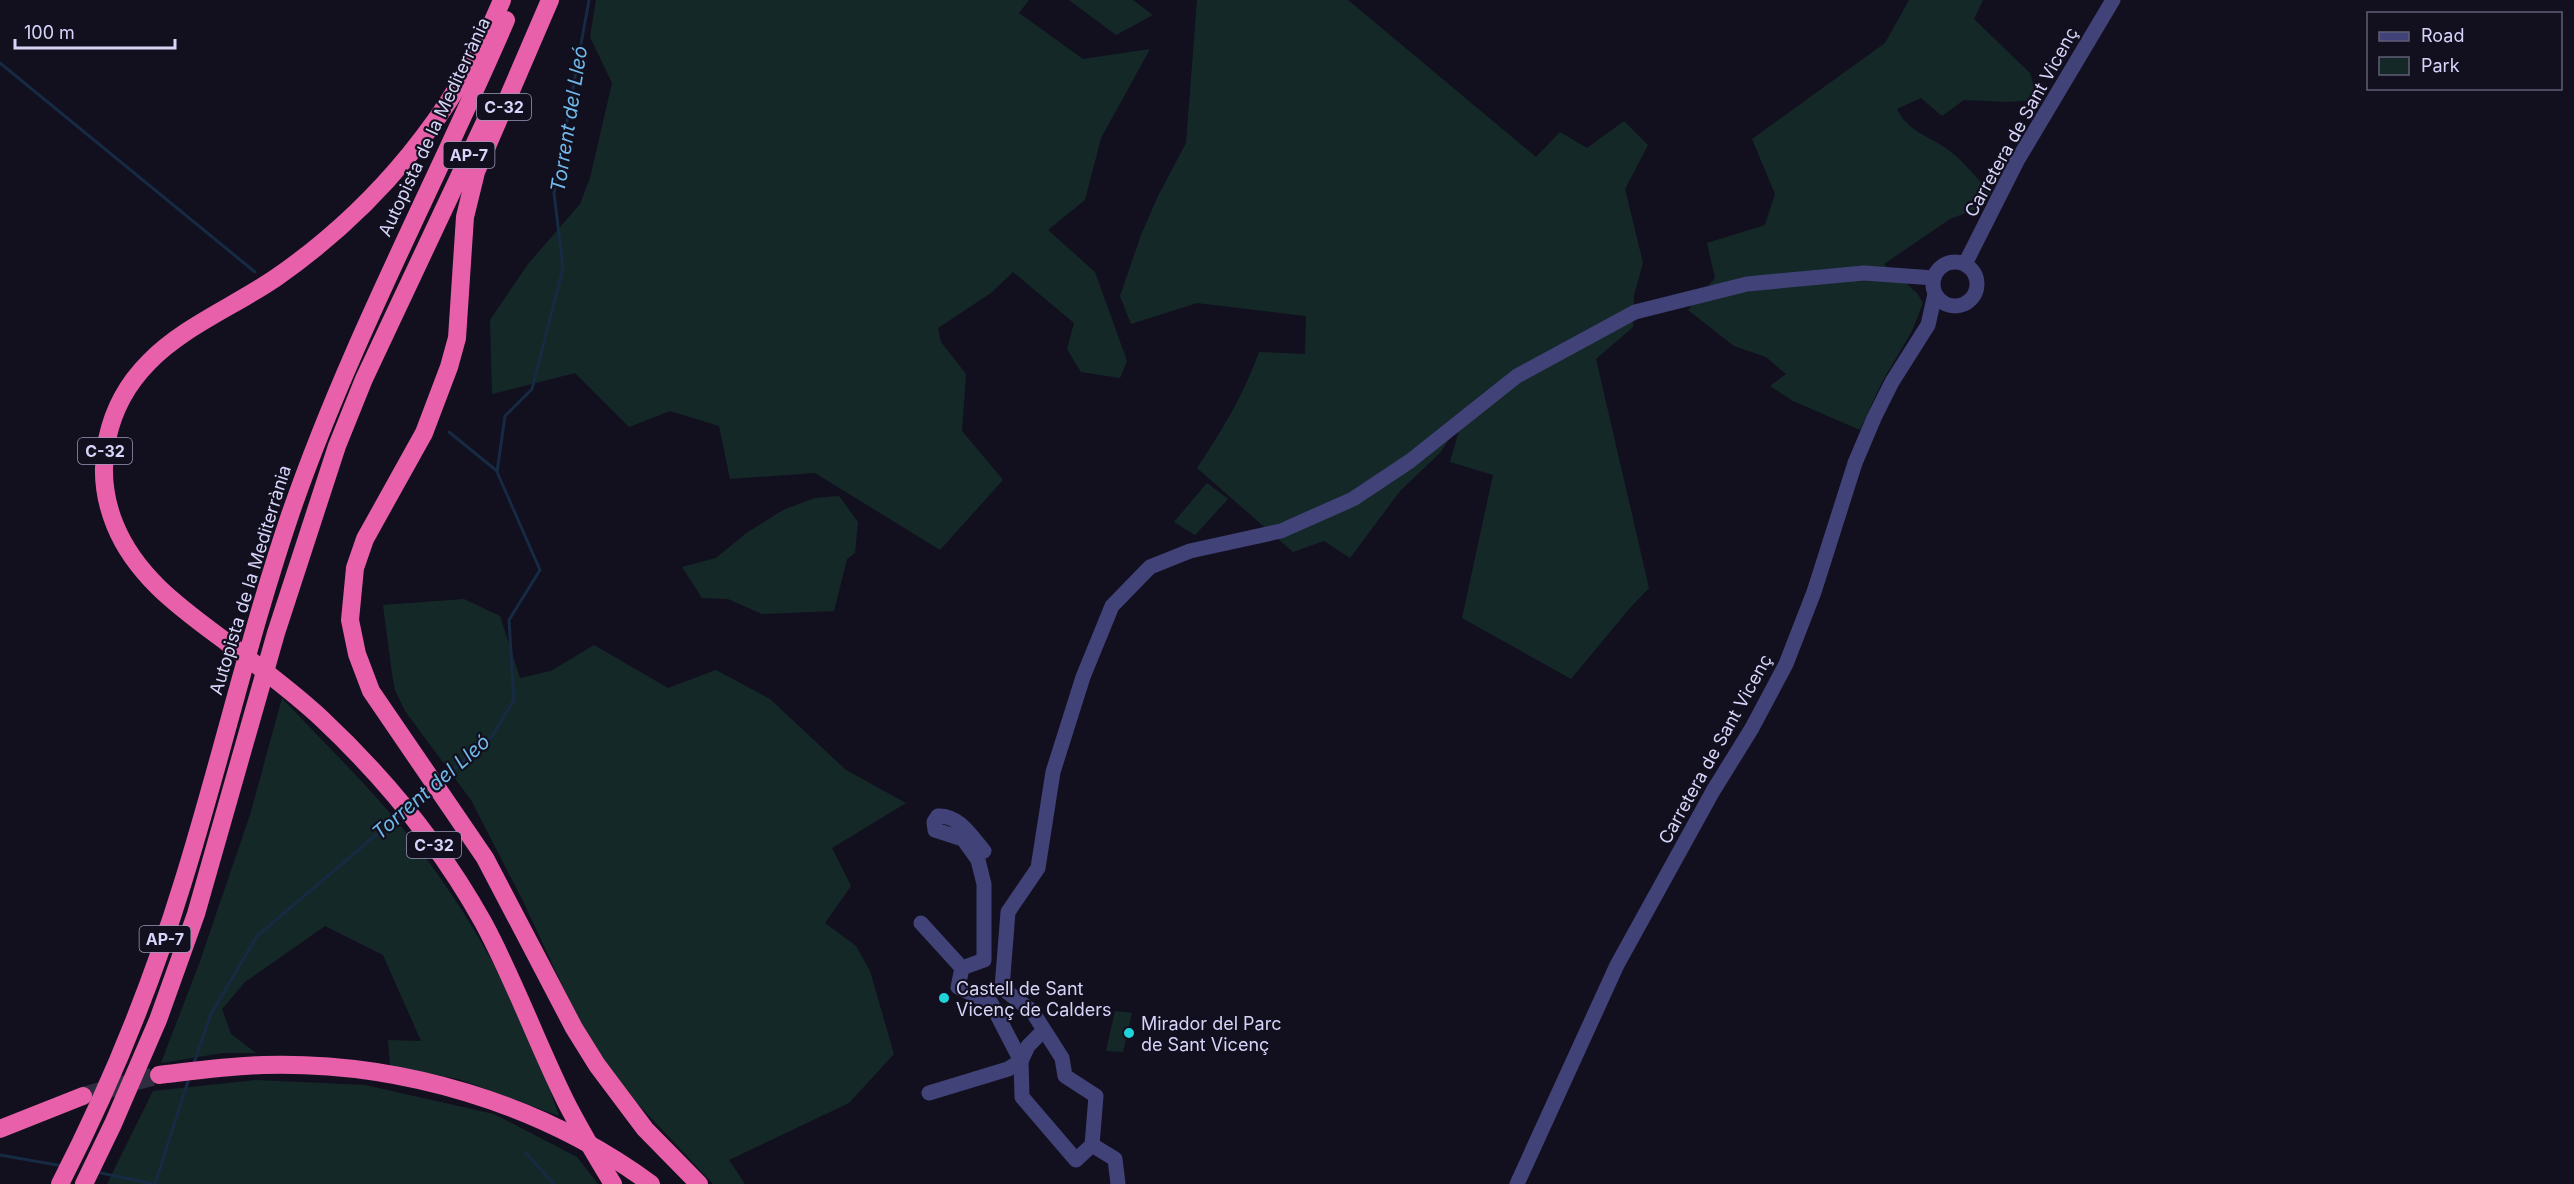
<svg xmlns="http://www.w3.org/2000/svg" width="2574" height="1184" font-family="Inter,sans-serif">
<rect width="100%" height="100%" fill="#12101f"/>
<g fill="#142927">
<polygon points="596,0 1029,0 1019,13 1083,59 1150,49 1101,138 1085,200 1048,230 1095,272 1127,361 1120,378 1081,372 1067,349 1074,323 1013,272 991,293 938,328 941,342 966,374 962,431 1003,480 940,550 815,473 730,479 719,426 670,411 629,427 575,373 492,394 490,320 528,264 580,204 590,178 612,83 590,37"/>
<polygon points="1069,0 1133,0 1153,15 1116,35"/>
<path d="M1197 0H1348L1536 157 1560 132 1587 148 1624 121 1648 145 1625 189 1643 263 1634 295 1633 327 1596 359 1649 588 1629 609 1571 679 1462 618 1493 475 1450 462 1462 420 1440 453 1400 491 1350 558 1324 541 1293 552 1197 468C1222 431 1244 394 1259 352L1305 354 1306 316 1197 303 1131 324 1120 296 1141 235 1158 196 1186 143Z"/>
<path d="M1909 0H1983L1974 19 2030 73 2038 100 2008 102 1964 100 1942 116 1921 98 1897 109C1907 131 1929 136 1947 149 1963 160 1977 179 1991 193L1984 206 1950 219 1884 264 1917 293 1923 303 1912 331 1882 382 1860 430 1793 401 1770 386 1786 374 1766 357 1734 346 1688 310 1715 278 1707 243 1765 225 1775 194 1752 139 1885 43Z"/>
<polygon points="1207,483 1228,499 1195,535 1174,522"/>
<polygon points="839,496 858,522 855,553 847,559 834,611 762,614 728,599 702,598 682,567 716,558 745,534 783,510 815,498"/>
<polygon points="464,599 500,616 520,678 551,671 594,645 668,688 716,670 770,699 846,770 906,803 832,848 851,886 825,923 856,946 870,971 894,1054 849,1103 729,1160 745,1184 713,1184 636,1102 604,1060 574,1011 523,901 471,800 405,711 395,690 392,674 383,605"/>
<path d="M282 698C324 743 370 787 409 836 475 919 526 1015 559 1116L458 1079 390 1066 388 1040 421 1041 383 955 325 926 245 982 222 1009 231 1034 256 1053H223L161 1063 199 964 250 815Z"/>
<polygon points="1115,1011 1132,1013 1123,1052 1106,1051"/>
<polygon points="256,1080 365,1085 494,1114 577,1157 598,1184 107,1184 153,1091"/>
</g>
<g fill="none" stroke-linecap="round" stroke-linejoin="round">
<g stroke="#162a43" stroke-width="3">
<polyline points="0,63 255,272"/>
<polyline points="449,432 497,471"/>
<polyline points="441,780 492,736 514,700 509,620 540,570 497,472 505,416 532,389 563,268 554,193 589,0"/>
<polyline points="411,805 431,788"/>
<polyline points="194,1063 211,1014 257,936 402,813"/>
<polyline points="525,1152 554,1184"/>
<polyline points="0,1155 63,1166"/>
<polyline points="96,1172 154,1184"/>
<polyline points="155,1184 189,1078"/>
</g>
<polyline stroke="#2f2d40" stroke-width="18" stroke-dasharray="18 9" stroke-linecap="butt" points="83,1096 159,1075"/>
<g stroke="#414278" stroke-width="15">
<circle cx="1955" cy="284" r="22"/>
<polyline points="1965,264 2017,161 2113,0"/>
<polyline points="921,923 962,968"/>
<path d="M962 968 984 960V884L978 860 963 839 935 830 934 822 938 816C959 815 971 836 984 851"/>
<polyline points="962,968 958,987 991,1003"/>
<polyline points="1002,988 1008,912 1038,868 1053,772 1083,677 1112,606 1150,567 1190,551 1281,531 1353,499 1410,461 1517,376 1635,312 1747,284 1864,273 1934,278"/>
<polyline points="1002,988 1032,1011 1062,1058 1065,1076 1096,1096 1092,1145"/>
<polyline points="991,1003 1021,1061 1022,1097 1076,1160 1092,1145"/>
<polyline points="1021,1061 1028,1046 1044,1030"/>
<polyline points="929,1093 1008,1069 1021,1061"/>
<polyline points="1092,1145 1115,1159 1118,1184"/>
<polyline points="1517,1184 1617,965 1713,791 1752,728 1786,664 1814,592 1855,463 1874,418 1892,382 1928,325 1935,294"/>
</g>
<g stroke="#e960aa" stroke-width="18">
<path d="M502 0C456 112 376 208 277 277 235 306 184 326 149 362 106 405 92 469 115 525 136 577 182 609 225 641 258 666 291 690 321 718 385 778 440 845 483 922 515 981 537 1044 567 1104 581 1131 597 1158 613 1184"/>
<polyline points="550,0 476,172 465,217 457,338 449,367 424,433 365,539 355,568 350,620 357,654 371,691 485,858 574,1028 597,1065 645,1129 699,1184"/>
<path d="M159 1075C193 1071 228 1066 263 1065 399 1061 541 1103 651 1184"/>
<polyline points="0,1129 83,1096"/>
<path d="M60 1184C110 1087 151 986 183 882 221 760 249 636 290 515 349 344 435 185 506 20"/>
<polyline points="84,1184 113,1124 158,1020 196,914 276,633 337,446 364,379 490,111"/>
</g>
</g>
<g fill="#1fd3db" stroke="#12101f" stroke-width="2">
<circle cx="944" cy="998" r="6"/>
<circle cx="1129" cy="1033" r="6"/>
</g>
<g text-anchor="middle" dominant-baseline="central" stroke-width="4.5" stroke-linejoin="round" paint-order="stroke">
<g fill="#12101f" stroke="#9b99b8" stroke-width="1.5">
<rect x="477" y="94" width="54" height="26" rx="4.5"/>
<rect x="443.5" y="142" width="51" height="26" rx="4.5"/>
<rect x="78" y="438" width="54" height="26" rx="4.5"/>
<rect x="407" y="832" width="54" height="26" rx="4.5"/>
<rect x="139.5" y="926" width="51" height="26" rx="4.5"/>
</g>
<g font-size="16" font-weight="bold" fill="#d6d4f9">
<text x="504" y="107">C-32</text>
<text x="469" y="155">AP-7</text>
<text x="105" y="451">C-32</text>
<text x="434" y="845">C-32</text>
<text x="165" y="939">AP-7</text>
</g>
<g font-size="18" fill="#d6d4f9" stroke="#12101f">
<text transform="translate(2021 122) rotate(-61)">Carretera de Sant Vicenç</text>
<text transform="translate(434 127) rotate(-65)">Autopista de la Mediterrània</text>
<text transform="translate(250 580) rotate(-73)">Autopista de la Mediterrània</text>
<text transform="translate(1715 749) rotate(-61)">Carretera de Sant Vicenç</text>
</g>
<g font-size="18" fill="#d6d4f9" stroke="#12101f" text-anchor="start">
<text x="956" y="988">Castell de Sant<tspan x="956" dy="21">Vicenç de Calders</tspan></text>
<text x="1141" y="1023">Mirador del Parc<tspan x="1141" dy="21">de Sant Vicenç</tspan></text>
</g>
<g font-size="20" font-style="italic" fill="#70baeb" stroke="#12101f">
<text transform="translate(569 119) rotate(-81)">Torrent del Lleó</text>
<text transform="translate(431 787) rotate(-41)">Torrent del Lleó</text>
</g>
</g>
<rect x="2367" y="12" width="195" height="78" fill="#12101f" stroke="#605e76" stroke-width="1.5"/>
<rect x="2379" y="32" width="30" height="9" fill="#414278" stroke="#605e76" stroke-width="1.5"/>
<text x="2421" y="42" font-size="18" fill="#d6d4f9">Road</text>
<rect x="2379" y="57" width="30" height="18" fill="#142927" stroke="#605e76" stroke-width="1.5"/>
<text x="2421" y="72" font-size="18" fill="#d6d4f9">Park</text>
<path d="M15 39v9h160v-9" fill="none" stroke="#d6d4f9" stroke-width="3"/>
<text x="24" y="39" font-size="18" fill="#d6d4f9" stroke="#12101f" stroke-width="4.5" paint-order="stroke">100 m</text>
</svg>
